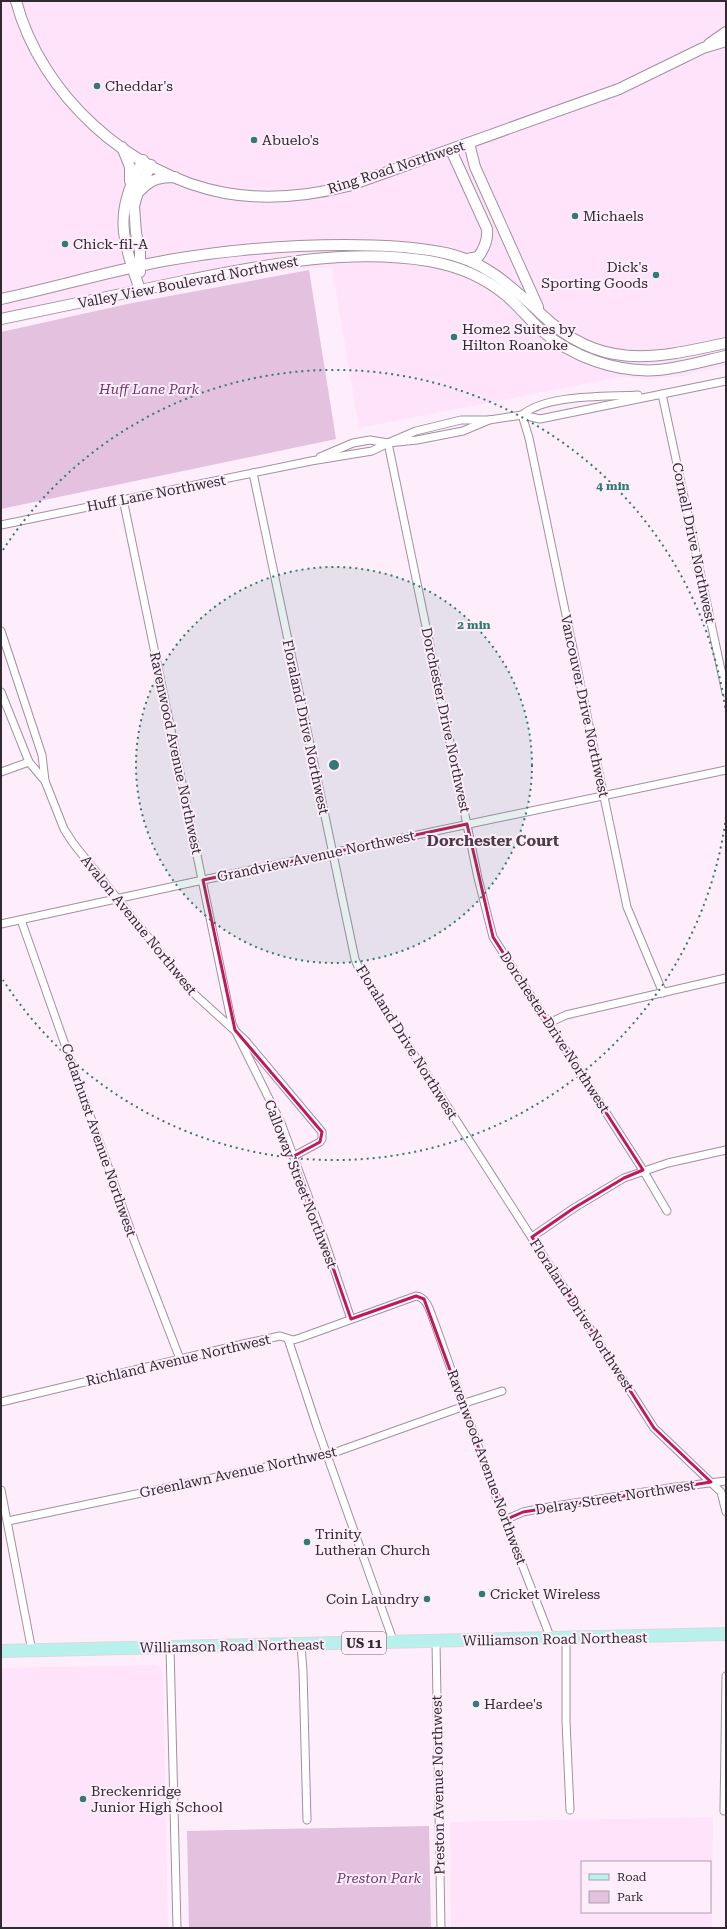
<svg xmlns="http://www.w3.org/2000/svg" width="727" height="1929" font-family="'Roboto Serif',serif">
<rect width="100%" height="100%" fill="#feeefc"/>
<g fill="#fee3fb" fill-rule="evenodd">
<polygon points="1,1 726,1 726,366 682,376 650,379 620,377 359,428 332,267 261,272 1,326"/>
<polygon points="156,1665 161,1667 163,1671 168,1928 1,1928 1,1668"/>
<path d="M713 1817 712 1928H451L450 1822ZM582 1862H710V1912H582Z"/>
</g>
<g fill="#e3c1df">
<polygon points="309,270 336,439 1,509 1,332 132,303"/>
<polygon points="429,1826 431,1928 189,1928 187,1831"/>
</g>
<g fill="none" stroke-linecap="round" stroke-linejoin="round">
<defs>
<g id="street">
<polyline points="662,394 726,693"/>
<polyline points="522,415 529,438 627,907 663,993"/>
<path d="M522 415C547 394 605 397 638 395"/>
<polyline points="388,443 478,878 493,937 643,1170 667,1211"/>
<polyline points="320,457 353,443 370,440 388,443 416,431 461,420 489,420 522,415 540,419 726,381"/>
<polyline points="253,473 355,959 359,969 654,1428 721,1492 726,1512"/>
<polyline points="123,499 232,1024 281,1123 324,1239 351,1319"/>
<polyline points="1,525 311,461 372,451 388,443 417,440 463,431 489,420"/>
<polyline points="1,631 42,755 45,781"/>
<polyline points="1,692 29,762 45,781 64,829 73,843 191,991 245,1040 322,1132 322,1139 320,1142 294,1156"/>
<polyline points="1,772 29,762"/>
<polyline points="21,920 134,1240 180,1359"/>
<polyline points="1,924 203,880 726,770"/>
<polyline points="549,1023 566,1015 726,978"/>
<polyline points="532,1237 574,1208 624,1178 668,1163 726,1150"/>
<polyline points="288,1339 317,1427 394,1643"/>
<path d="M1 1402 243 1344 280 1336 293 1340 300 1338 416 1296C428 1297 431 1315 435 1324L499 1505 551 1639"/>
<polyline points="1,1490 32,1651"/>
<polyline points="505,1520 523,1512 543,1508 676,1487 726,1481"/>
<polyline points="8,1521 336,1452 459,1408 468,1402 502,1391"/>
<polyline points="566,1639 566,1721 570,1810"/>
<polyline points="436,1642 441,1928"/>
<polyline points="301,1645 303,1671 307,1820"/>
<polyline points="170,1647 177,1928"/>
<polyline points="724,1811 726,1676"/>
</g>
<g id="secondary">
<path d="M16 1C41 95 129 175 225 193 265 200 309 196 348 186L619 89 703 48 726 41"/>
<polyline points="709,44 726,32"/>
<polyline points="469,143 475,167 538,307"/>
<polyline points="122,147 130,167 130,181"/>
<path d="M451 150 487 229C488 240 485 248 478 257L467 259"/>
<path d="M141 190C151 179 160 177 175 177"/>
<polyline points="140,272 140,251 136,233 134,206 138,192 151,165"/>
<path d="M140 290C121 235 114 214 143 160"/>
<path d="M1 299C57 287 113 270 169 260 227 250 286 245 345 245 377 245 409 246 440 252 484 260 509 284 540 313 600 371 653 359 726 343"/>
<path d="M1 319C65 306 129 292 193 279 270 264 350 248 429 261 458 266 486 278 508 297 520 308 530 320 541 330 572 357 617 373 658 370 681 368 704 361 726 356"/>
</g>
<polyline id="primary" points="1,1651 726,1634"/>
</defs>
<use href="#street" stroke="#a290a0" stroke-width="9"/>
<use href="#secondary" stroke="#a290a0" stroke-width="12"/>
<use href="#primary" stroke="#dad9da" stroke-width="14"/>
<use href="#street" stroke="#fff" stroke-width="7"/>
<use href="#secondary" stroke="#fff" stroke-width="10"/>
<use href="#primary" stroke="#b8f1ec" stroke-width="12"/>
</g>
<path fill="none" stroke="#c2185b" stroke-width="3" stroke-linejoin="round" d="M467 824 493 937 643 1170 624 1178 574 1208 532 1237 654 1428 711 1482 523 1512 505 1520 424 1299 416 1296 351 1319 294 1156 320 1142 322 1132 235 1030 203 880Z"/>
<circle cx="334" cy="765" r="198" fill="#327a74" fill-opacity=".12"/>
<g fill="none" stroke="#327a74" stroke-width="2" stroke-dasharray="2 4">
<circle cx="334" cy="765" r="198"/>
<path d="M726 817A395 395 0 0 1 3 980M3 550A395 395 0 0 1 726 713"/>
</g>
<g fill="#327a74" stroke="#feeefc" stroke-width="1.5">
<circle cx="97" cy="86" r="4"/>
<circle cx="254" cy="140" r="4"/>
<circle cx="575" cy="216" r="4"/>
<circle cx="65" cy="244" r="4"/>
<circle cx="656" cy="275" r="4"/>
<circle cx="454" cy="337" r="4"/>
<circle cx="307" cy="1542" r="4"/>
<circle cx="482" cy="1594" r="4"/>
<circle cx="427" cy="1599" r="4"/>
<circle cx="476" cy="1704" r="4"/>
<circle cx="83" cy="1799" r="4"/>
</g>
<g text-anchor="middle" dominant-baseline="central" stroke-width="4" stroke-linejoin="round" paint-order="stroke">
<rect fill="#feeefc" stroke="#6e656d" stroke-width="1" x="342" y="1632" width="44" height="22" rx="3"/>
<g font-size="13" font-weight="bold" fill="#312a30">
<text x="364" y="1643">US 11</text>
</g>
<g font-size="14" fill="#312a30" stroke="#feeefc" text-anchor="start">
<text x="105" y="86">Cheddar's</text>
<text x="262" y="140">Abuelo's</text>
<text x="583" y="216">Michaels</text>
<text x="73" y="244">Chick-fil-A</text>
<text x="648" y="267" text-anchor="end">Dick's<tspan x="648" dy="16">Sporting Goods</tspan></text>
<text x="462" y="329">Home2 Suites by<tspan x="462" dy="16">Hilton Roanoke</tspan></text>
<text x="315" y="1534">Trinity<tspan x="315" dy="16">Lutheran Church</tspan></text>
<text x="490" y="1594">Cricket Wireless</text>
<text x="419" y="1599" text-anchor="end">Coin Laundry</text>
<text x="484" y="1704">Hardee's</text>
<text x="91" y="1791">Breckenridge<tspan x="91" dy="16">Junior High School</tspan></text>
</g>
<g font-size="14" fill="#312a30" stroke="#feeefc">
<text transform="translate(396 167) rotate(-18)">Ring Road Northwest</text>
<text transform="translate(188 282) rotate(-11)">Valley View Boulevard Northwest</text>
<text transform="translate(156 493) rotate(-11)">Huff Lane Northwest</text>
<text transform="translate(694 543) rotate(78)">Cornell Drive Northwest</text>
<text transform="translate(585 706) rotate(78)">Vancouver Drive Northwest</text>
<text transform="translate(446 720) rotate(78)">Dorchester Drive Northwest</text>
<text transform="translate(306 727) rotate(78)">Floraland Drive Northwest</text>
<text transform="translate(176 753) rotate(78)">Ravenwood Avenue Northwest</text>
<text transform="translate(316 856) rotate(-12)">Grandview Avenue Northwest</text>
<text transform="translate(139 925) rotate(51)">Avalon Avenue Northwest</text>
<text transform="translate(555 1032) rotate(57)">Dorchester Drive Northwest</text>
<text transform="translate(407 1042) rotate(58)">Floraland Drive Northwest</text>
<text transform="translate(99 1140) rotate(71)">Cedarhurst Avenue Northwest</text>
<text transform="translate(301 1184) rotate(69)">Calloway Street Northwest</text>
<text transform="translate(582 1315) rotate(57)">Floraland Drive Northwest</text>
<text transform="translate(178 1360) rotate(-13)">Richland Avenue Northwest</text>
<text transform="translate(487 1467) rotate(70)">Ravenwood Avenue Northwest</text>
<text transform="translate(238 1472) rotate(-12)">Greenlawn Avenue Northwest</text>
<text transform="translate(615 1497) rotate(-9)">Delray Street Northwest</text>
<text transform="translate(555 1639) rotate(-1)">Williamson Road Northeast</text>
<text transform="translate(232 1646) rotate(-1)">Williamson Road Northeast</text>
<text transform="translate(438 1785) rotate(-91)">Preston Avenue Northwest</text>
</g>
<g font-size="14" font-style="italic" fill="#70376c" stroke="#feeefc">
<text x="149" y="389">Huff Lane Park</text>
<text x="379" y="1878">Preston Park</text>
</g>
<g font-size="15" font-weight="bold" fill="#4d3d4c" stroke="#feeefc">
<text x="493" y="841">Dorchester Court</text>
</g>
</g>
<circle cx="334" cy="765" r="6" fill="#327a74" stroke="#feeefc" stroke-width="2"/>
<g font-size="12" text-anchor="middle" font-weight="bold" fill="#327a74" stroke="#feeefc" stroke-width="4" stroke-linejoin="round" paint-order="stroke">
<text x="613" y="490">4 min</text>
<text x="474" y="629">2 min</text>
</g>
<rect width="727" height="1929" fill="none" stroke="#312a30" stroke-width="4"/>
<rect x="581" y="1861" width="130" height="52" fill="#feeefc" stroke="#aca0aa"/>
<rect x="589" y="1874" width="20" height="6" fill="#b8f1ec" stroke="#aca0aa"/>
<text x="617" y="1881" font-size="12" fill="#312a30">Road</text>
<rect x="589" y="1891" width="20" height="12" fill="#e3c1df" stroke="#aca0aa"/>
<text x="617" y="1901" font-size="12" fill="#312a30">Park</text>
</svg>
